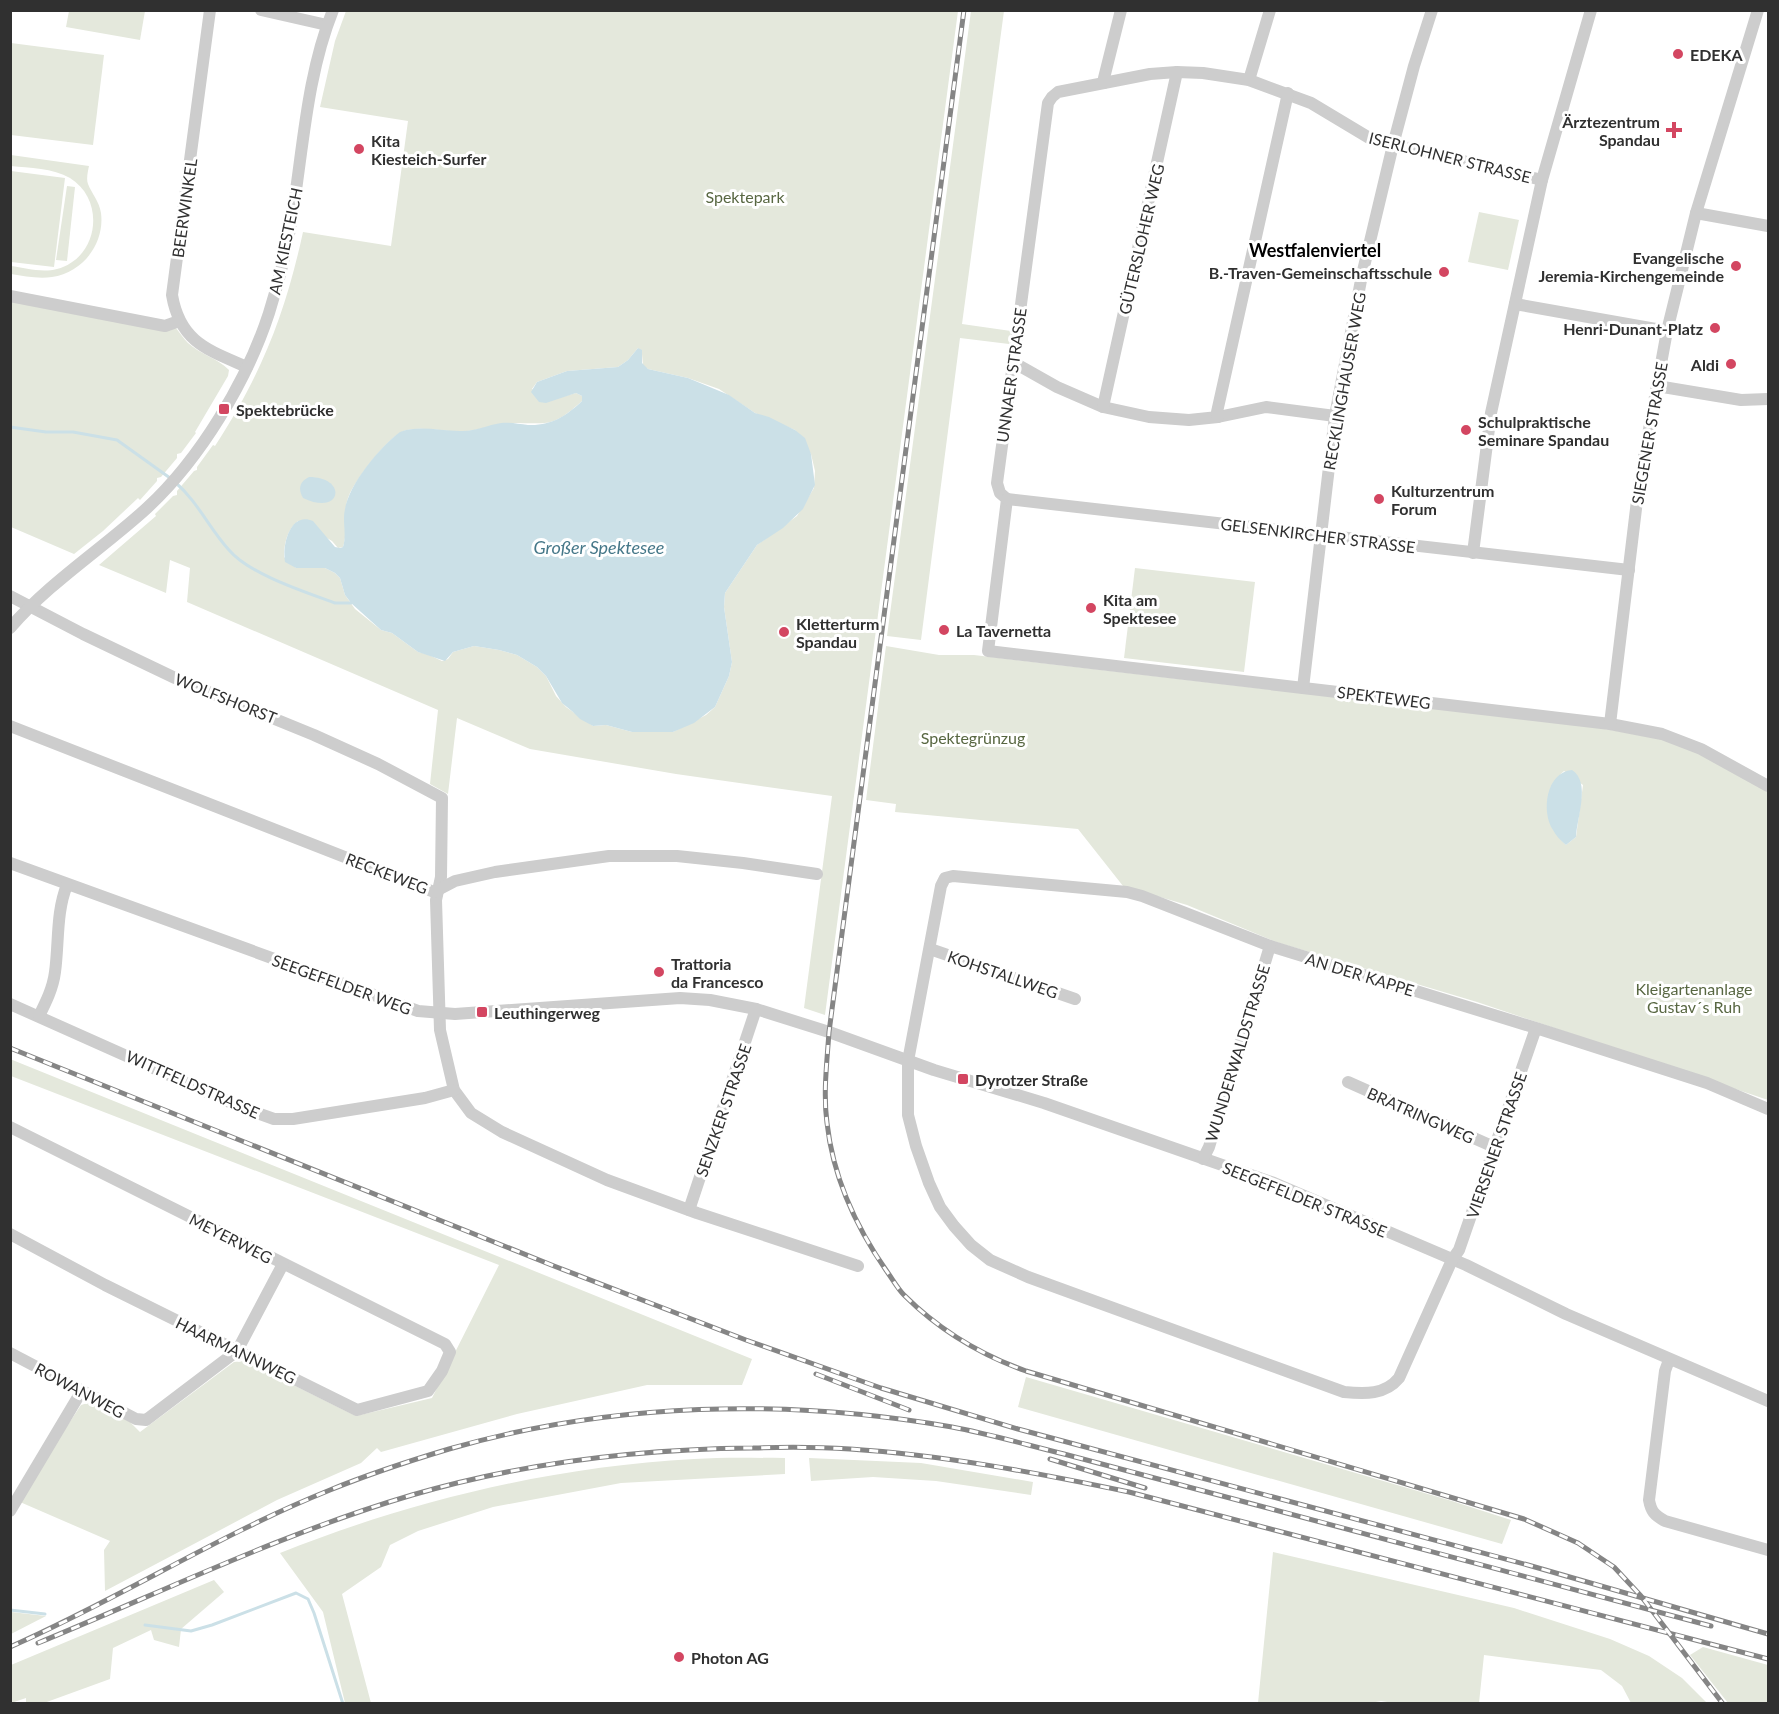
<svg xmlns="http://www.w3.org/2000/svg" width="1779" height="1714" font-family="Lato,sans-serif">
<rect width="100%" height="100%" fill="#fff"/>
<g fill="#e4e8dc" fill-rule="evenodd">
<polygon points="69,11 145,11 140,40 66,27"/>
<path d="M346 11H958L825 1015 804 1008 832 796 676 774 530 749 457 718 448 794 430 784 438 710 187 602 190 568 170 560 166 593 99 565 156 516 155 514 173 496 177 495V491L194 471 197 470V467L213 445 215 446C261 375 285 315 303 232L391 246 408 121 320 107 335 41ZM638 348 642 354 643 366 648 369 688 378 719 389 755 413 795 430 811 454 815 471 814 488 797 516 757 545 725 593 724 607 732 662 729 676 715 707 706 715 673 732H632L606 725 593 726 566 707 556 696 546 676 537 667 517 655 499 650 474 646 453 652 448 659 442 661 427 654 418 652 392 633 381 630 355 609 345 595 340 578 335 573 325 568H296L284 557C284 544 287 529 298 521L332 541 338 548 343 547C349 529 341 512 350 493 358 477 390 433 407 430 427 426 447 433 467 431 482 430 496 423 511 423 549 423 552 428 582 401V396L576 393 554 399 532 389 537 382 567 371 618 367 628 360Z"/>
<polygon points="971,11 1004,11 962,324 1011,331 1009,344 960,338 921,640 887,636"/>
<polygon points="11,43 104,55 93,145 11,135"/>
<path d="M11 155 89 166C88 171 86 179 88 184 92 194 99 201 101 213 105 244 82 273 52 277 38 279 24 276 11 274V266C25 268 42 273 57 269 99 258 106 200 70 178 53 168 29 168 11 166Z"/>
<polygon points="11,171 65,178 54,267 11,262"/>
<polygon points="67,186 75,187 67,261 56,260"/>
<polygon points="1479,212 1519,220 1508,270 1468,262"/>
<path d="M10 300 176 328C180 333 184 339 188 343 200 354 217 358 229 370L228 376 195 432 196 433 181 453 177 454V458L161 477 157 478V481L140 500 138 498 103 531 74 554 11 527Z"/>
<polygon points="1135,568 1255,582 1244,672 1124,658"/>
<path d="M886 646 939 655H974L1599 728 1659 738 1698 753 1768 792V1100L1477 1002 1276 942 1187 905 1123 886 1078 829 895 812 896 804 866 800ZM1564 771 1583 785 1576 837 1566 845C1544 824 1540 792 1564 771Z"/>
<polygon points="10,1059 752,1359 742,1385 647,1385 517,1414 381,1452 377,1448 361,1463 277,1500 105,1591 104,1550 110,1541 20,1502 44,1461 81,1405 91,1402 130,1422 140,1432 234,1362 245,1361 356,1416 432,1398 499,1265 11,1076"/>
<polygon points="1026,1377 1452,1501 1511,1520 1502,1544 1018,1407"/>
<path d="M785 1458V1474L621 1483 493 1507 418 1531 390 1545 381 1567 342 1594 371 1703H345L323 1612 280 1553C413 1500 551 1467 694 1459 724 1457 755 1458 785 1458Z"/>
<polygon points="809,1458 921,1463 1033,1482 1031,1495 936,1481 873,1477 811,1481"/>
<polygon points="1273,1552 1514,1608 1610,1639 1649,1656 1682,1678 1707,1703 1631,1703 1622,1686 1601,1670 1484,1655 1479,1703 1400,1704 1381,1701 1365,1704 1258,1703"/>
<polygon points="214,1580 224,1592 181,1629 179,1647 154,1640 151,1630 113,1648 110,1679 44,1703 26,1703 26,1698 11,1703 11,1665"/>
<polygon points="11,1612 46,1616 11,1634"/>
<polygon points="1703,1647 1768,1665 1768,1703 1728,1703 1690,1655"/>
</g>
<g fill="#cbe0e7">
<path d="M638 348 642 350V363L648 369 688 378 729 395 755 413 769 417 795 430 805 438 811 454 815 485 803 509 783 528 757 545 725 593 724 607 732 662 729 676 715 707 694 723 673 732H632L606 725 593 726 580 719 573 712 562 703 546 676 537 667 517 655 499 650 474 646 453 652 445 661 418 652 392 633 381 630 351 603 345 595 340 578 335 573 325 568H296L285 562C282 545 290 511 313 521L335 547 340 548 343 547C347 534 342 521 345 509 349 484 380 447 400 432 418 425 440 431 460 431 474 432 487 425 501 423 510 422 519 424 528 425 551 426 566 416 582 401V396L576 393 546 403 539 402 531 392 537 382 567 371 618 367 628 360Z"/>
<path d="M309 477C348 477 342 517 303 498 298 489 299 482 309 477Z"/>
<path d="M1572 770C1591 782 1577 817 1576 837L1566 845C1561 841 1556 836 1553 830 1541 812 1546 772 1572 770Z"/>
</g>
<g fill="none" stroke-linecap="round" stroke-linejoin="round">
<g stroke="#cbe0e7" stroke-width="3">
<polyline points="10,427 46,432 73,432 117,440 170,478"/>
<path d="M175 482C198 502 209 528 229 550 249 574 305 592 335 603H351"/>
<polyline points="10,1610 45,1614"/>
<polyline points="145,1625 191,1631 212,1625 296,1593 308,1599 314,1613 343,1704"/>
</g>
<g stroke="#cdcdcd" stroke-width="12">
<path d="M210 10 172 295C180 342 208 350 247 367"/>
<polyline points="261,10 327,25"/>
<polyline points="1249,80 1270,10"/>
<polyline points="1104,83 1104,78 1121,10"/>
<polyline points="1542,180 1371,139 1311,103 1249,80 1203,73 1177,72 1150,74 1058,92 1052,97 1048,103 997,483 1000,493 1007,499 988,651 1610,724 1662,734 1701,749 1768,786"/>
<polyline points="1696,213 1768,226"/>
<polyline points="10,296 165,326 179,321"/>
<polyline points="1515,304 1667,331"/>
<polyline points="1012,364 1018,365 1057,387 1103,407 1149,417 1189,420 1218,417 1266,407 1335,416"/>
<polyline points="1657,386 1741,400 1768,399"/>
<polyline points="1103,407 1177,72"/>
<polyline points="1218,417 1217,412 1288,93"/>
<polyline points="1007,499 1629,570"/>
<polyline points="1473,553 1491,413 1542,180 1591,10"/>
<polyline points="10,596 83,634 175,678 314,735 378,764 442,798 441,877 436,900 440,1030 454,1090 471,1113 502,1132 607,1180 697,1213 858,1266"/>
<path d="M10 628C50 582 102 549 147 508 200 459 247 381 269 313 278 285 285 257 290 229 303 156 305 80 333 10"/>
<polyline points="1303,688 1335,416 1362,275 1393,145 1414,66 1432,10"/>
<polyline points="1610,724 1639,484 1667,331 1696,213 1758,10"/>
<polyline points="10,726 434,892 455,881 495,872 609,856 677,856 743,863 817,874"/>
<polyline points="10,863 418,1011 455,1014 680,998 710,1000 756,1009 829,1032 934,1070 1044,1103 1274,1183 1466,1265 1566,1314 1768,1401"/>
<polyline points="930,949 1075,999"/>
<polyline points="10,1004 243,1108 274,1119 293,1119 425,1098 454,1090"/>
<path d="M39 1016C46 1002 53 988 55 972 59 943 56 912 67 885"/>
<path d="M1536 1028 1459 1250 1452 1260 1399 1378C1385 1395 1365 1394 1344 1392L1028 1277 990 1260 971 1245 954 1226 940 1207 929 1183 916 1146 908 1115V1061L941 886 945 878 953 876 1127 892 1142 896 1270 946 1536 1028 1707 1083 1768 1109"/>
<polyline points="1348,1082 1494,1147"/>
<polyline points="10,1127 445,1344 450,1352 442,1371 428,1391 357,1410 105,1285 10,1234"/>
<polyline points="1203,1159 1209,1147 1270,946"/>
<polyline points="689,1210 756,1009"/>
<polyline points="10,1353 136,1419 146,1420 237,1351 283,1264"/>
<path d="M1669 1360 1665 1371 1649 1500C1651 1511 1654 1515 1665 1521L1768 1550"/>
<polyline points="10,1511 81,1392"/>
</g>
<defs>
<g id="rail">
<path d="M964 10 829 1032C827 1062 823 1093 827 1123 833 1177 857 1229 888 1273 893 1280 898 1289 904 1295 938 1329 981 1355 1026 1371L1524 1519 1578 1543 1614 1567 1641 1596 1723 1704"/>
<polyline points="10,1048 554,1266 746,1340 881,1388 1018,1429 1528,1565 1768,1634"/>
<polyline points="816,1374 909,1410"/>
<polyline points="1050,1459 1145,1488"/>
<path d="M38 1643C162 1592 283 1533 412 1495 522 1463 639 1449 753 1448 785 1447 818 1447 850 1449 944 1455 1037 1473 1129 1492L1768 1659"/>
<path d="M10 1647C119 1599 220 1534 330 1490 369 1474 409 1461 449 1449 612 1402 785 1398 952 1427 990 1434 1027 1445 1064 1454 1125 1470 1185 1486 1245 1502 1401 1543 1556 1585 1711 1626"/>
</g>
</defs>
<use href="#rail" stroke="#858585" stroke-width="5"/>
<use href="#rail" stroke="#fff" stroke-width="3" stroke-dasharray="9" stroke-linecap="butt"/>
</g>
<g fill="#d34661" stroke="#fff" stroke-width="2">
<circle cx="1678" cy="54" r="6"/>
<path d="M1671 121h6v6h6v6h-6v6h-6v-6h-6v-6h6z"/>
<circle cx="359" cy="149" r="6"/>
<circle cx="1736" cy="266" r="6"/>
<circle cx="1444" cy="272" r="6"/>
<circle cx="1715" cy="328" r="6"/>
<circle cx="1731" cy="364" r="6"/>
<rect x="218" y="403" width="12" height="12" rx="3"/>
<circle cx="1466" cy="430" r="6"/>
<circle cx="1379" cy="499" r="6"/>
<circle cx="1091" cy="608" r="6"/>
<circle cx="944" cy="630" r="6"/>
<circle cx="784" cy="632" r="6"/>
<circle cx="659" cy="972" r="6"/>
<rect x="476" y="1006" width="12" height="12" rx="3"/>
<rect x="957" y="1073" width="12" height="12" rx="3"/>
<circle cx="679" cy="1657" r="6"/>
</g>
<g text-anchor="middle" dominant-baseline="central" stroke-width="6" stroke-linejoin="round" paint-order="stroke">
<g font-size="16" font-weight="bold" fill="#303030" stroke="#fff" text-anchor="start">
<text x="1690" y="54">EDEKA</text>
<text x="1660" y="121" text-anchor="end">Ärztezentrum<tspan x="1660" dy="18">Spandau</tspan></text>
<text x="371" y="140">Kita<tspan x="371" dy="18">Kiesteich-Surfer</tspan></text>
<text x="1724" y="257" text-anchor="end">Evangelische<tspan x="1724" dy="18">Jeremia-Kirchengemeinde</tspan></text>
<text x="1432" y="272" text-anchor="end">B.-Traven-Gemeinschaftsschule</text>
<text x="1703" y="328" text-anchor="end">Henri-Dunant-Platz</text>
<text x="1719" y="364" text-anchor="end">Aldi</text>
<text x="236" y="409">Spektebrücke</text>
<text x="1478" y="421">Schulpraktische<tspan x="1478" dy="18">Seminare Spandau</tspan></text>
<text x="1391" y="490">Kulturzentrum<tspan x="1391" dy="18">Forum</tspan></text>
<text x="1103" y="599">Kita am<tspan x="1103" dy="18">Spektesee</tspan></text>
<text x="796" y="623">Kletterturm<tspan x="796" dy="18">Spandau</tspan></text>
<text x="956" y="630">La Tavernetta</text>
<text x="671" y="963">Trattoria<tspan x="671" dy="18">da Francesco</tspan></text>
<text x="494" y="1012">Leuthingerweg</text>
<text x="975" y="1079">Dyrotzer Straße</text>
<text x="691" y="1657">Photon AG</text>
</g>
<g font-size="16" fill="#303030" stroke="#fff">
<text transform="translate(1450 157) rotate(14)">ISERLOHNER STRASSE</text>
<text transform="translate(184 208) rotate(-82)">BEERWINKEL</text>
<text transform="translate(1141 239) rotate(-77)">GÜTERSLOHER WEG</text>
<text transform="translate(285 241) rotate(-78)">AM KIESTEICH</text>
<text transform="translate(1011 375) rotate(-82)">UNNAER STRASSE</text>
<text transform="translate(1344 381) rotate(-80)">RECKLINGHAUSER WEG</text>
<text transform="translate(1649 433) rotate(-80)">SIEGENER STRASSE</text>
<text transform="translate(1318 535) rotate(7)">GELSENKIRCHER STRASSE</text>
<text transform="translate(1384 697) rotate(7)">SPEKTEWEG</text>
<text transform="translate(226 698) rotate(22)">WOLFSHORST</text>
<text transform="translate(387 873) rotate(21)">RECKEWEG</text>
<text transform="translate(1003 974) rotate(19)">KOHSTALLWEG</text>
<text transform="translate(1360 974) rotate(17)">AN DER KAPPE</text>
<text transform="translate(342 984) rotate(20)">SEEGEFELDER WEG</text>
<text transform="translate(1237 1053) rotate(-73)">WUNDERWALDSTRASSE</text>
<text transform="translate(193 1084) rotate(24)">WITTFELDSTRASSE</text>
<text transform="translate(723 1110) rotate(-71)">SENZKER STRASSE</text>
<text transform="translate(1421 1115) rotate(24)">BRATRINGWEG</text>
<text transform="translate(1496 1145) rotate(-71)">VIERSENER STRASSE</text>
<text transform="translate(1305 1199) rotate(22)">SEEGEFELDER STRASSE</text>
<text transform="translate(231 1238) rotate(27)">MEYERWEG</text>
<text transform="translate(236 1350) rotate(26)">HAARMANNWEG</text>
<text transform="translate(80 1390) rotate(28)">ROWANWEG</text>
</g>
<g font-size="16" fill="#586742" stroke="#fff">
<text x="745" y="196">Spektepark</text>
<text x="973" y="737">Spektegrünzug</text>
<text x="1694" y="988">Kleigartenanlage<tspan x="1694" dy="18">Gustav´s Ruh</tspan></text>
</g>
<g font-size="18" font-weight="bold" fill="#000" stroke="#fff">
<text x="1315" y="250">Westfalenviertel</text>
</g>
<g font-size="18" font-style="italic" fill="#467889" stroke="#fff">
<text x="599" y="547">Großer Spektesee</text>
</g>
</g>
<rect width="1779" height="1714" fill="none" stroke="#303030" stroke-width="24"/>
</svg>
